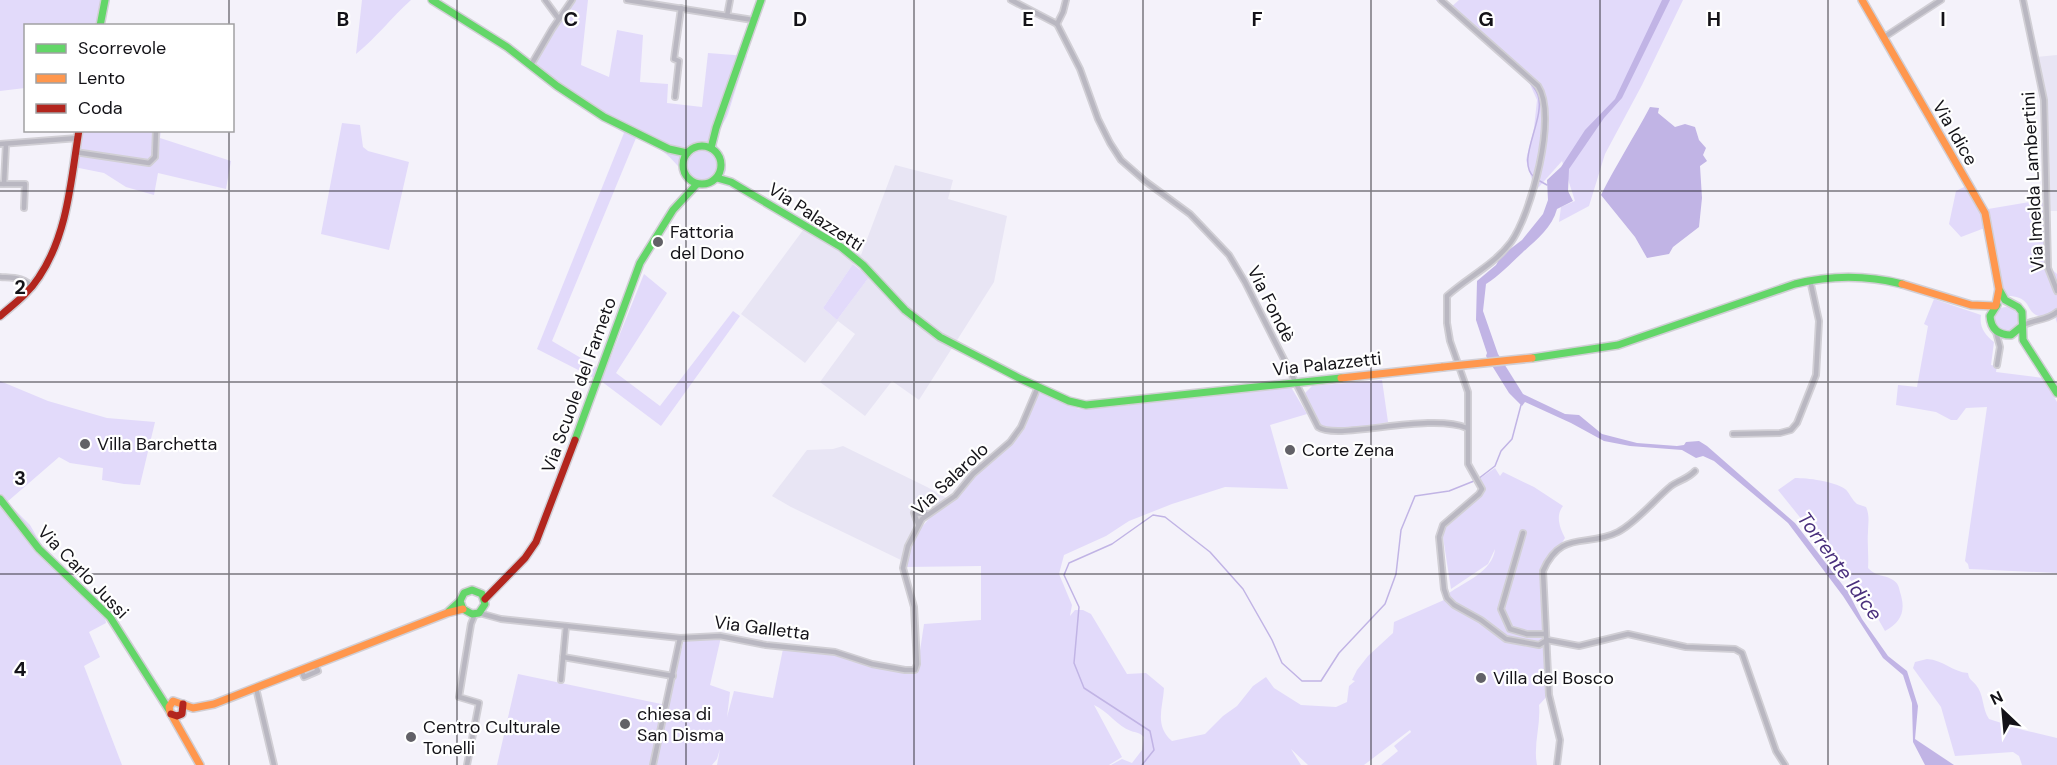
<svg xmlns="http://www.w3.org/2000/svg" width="2057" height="765" font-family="'DM Sans',sans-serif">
<rect width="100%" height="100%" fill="#f4f2fa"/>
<g fill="#e8e5f4" fill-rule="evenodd">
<polygon points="2057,55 2057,211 2047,211 2044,91 2036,57"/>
<path d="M895 165 953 180 948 199 1007 216 994 282 919 400 892 381 865 416 820 382 855 334 838 321 805 363 741 314 809 222 861 255ZM861 257 874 270 837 320 823 308 853 264Z"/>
<polygon points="843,446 927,487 948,499 922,521 903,561 791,507 772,496 807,450 833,449"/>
</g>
<g fill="#e2dafa">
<polygon points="0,0 104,0 100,25 26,26 25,88 0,91"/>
<path d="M362 0H411C392 17 376 38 356 54Z"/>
<path d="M570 0H588L581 65 609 77 617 30 643 35 640 82 668 84 667 103 702 107 708 53 747 56C740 75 734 95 728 114 725 122 717 131 717 140 715 153 732 161 724 175 718 185 706 188 695 189 677 164 668 149 636 138L552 341 598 368 594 378 537 349 624 133 568 98 529 69Z"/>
<polygon points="1459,0 1683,0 1642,85 1605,154 1589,206 1559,222 1561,207 1575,201 1562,161 1530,197 1532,180 1526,160 1534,128 1537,100 1529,82 1450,8"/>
<polygon points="342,123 360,125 363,147 368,151 409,162 389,250 321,234"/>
<polygon points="161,130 160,138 231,161 226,189 158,173 154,195 126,187 104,173 74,167 79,131"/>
<path d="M1972 183 1988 209 2047 199 2048 266 2057 274V323L2055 316C2049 316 2042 318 2036 315 2031 312 2030 309 2027 304 2020 294 2005 295 1995 298L1986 230 1982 229 1961 237 1949 224 1956 191Z"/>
<polygon points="853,264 869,277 837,320 823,308"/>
<polygon points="644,274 667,293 616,373 660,406 733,311 740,316 661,426 601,381"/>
<path d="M1934 299 1981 315C1979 327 1985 335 1994 342L1991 365 1997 366 1996 372 2043 378 2057 402V573L1969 569 1968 564 1965 561 1987 407 1966 408 1957 420H1951L1936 412 1896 405 1898 385 1917 387 1928 326 1924 324Z"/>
<circle cx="2006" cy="319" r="12"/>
<path d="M1382 380 1388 422C1373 425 1330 436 1319 423 1312 416 1309 402 1305 393L1312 386Z"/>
<polygon points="0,381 48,401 107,418 155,422 140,485 124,484 102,480 103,468 70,463 59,457 7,502 30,525 48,556 103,605 106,623 89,632 100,657 84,666 122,765 0,765"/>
<path d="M1291 387 1307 414 1270 425 1288 489 1225 487 1172 504 1129 521 1106 536 1064 555 1059 574 1072 605 1070 616 1075 610H1083L1091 614 1127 674 1146 673 1164 688C1163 708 1154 725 1172 741L1205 734 1223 716 1237 706 1253 686 1266 677 1274 688 1301 705 1336 707 1347 702 1349 686 1355 681 1352 680 1357 670 1368 656 1393 633 1394 622 1444 600 1450 596 1449 593C1465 582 1493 571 1495 549L1488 564 1451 589 1442 531 1479 498 1477 492 1484 488 1479 479 1495 468 1500 476 1503 472 1534 487 1563 506C1555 516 1560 528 1565 538L1547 566 1546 589 1548 625 1550 633 1547 646 1550 693 1539 705C1541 725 1533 745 1537 765H1381L1398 751 1394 746 1411 732 1410 730 1364 765H1308L1291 749 1301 765H1111L1122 759 1132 763 1142 750 1144 737C1139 732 1137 733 1131 731 1117 726 1108 711 1094 705L1122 757 1109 765H717L720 749 717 759 712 765H497L518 674 666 705 684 640 721 637 710 685 730 692 727 717 734 691 773 698 783 649C800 651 818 651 835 654 862 660 888 675 917 671L924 624 981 620V566L906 567 909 549 920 529 934 513 956 497 975 476 1010 446 1025 428 1036 395 1041 393 1079 409 1103 408Z"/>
<path d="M1795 478C1807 478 1834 481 1845 489 1849 492 1852 500 1857 504L1866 507C1870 516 1868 523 1868 532 1867 544 1869 556 1868 568 1878 578 1884 574 1893 580 1898 583 1899 587 1900 592 1906 610 1902 622 1885 631L1869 603 1778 490Z"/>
<path d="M1927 659C1943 660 1953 672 1968 673 1969 680 1972 680 1976 685 1984 694 1982 709 1989 719L2023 730 2057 738V765H2022L2019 756 2013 752 1955 756 1941 707 1913 668 1915 662Z"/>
</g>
<g fill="#c1b4e5">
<path d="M1662 0H1670L1622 98 1604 118 1569 169 1568 191 1573 201 1557 209C1552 228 1536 240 1522 253 1510 264 1500 275 1486 284L1483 311 1498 354 1523 394 1565 414 1579 415 1602 434 1637 443 1677 446 1684 445 1686 442 1699 441 1707 446 1795 523 1848 592 1862 619 1888 656 1907 671 1918 706 1915 739 1954 765H1925L1913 742 1912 703 1903 675 1883 658 1843 596 1788 523 1714 461 1703 456 1696 458 1682 450 1630 446 1604 441 1571 423 1525 402 1522 406 1509 393 1486 356 1487 353 1476 320 1477 281 1496 265 1501 256 1522 240 1543 214 1548 200 1547 180 1561 167 1585 130 1615 99Z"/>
<path d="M1650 107 1659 108 1658 113 1675 127 1685 124 1695 127 1699 140 1706 148 1703 155 1707 161 1700 166 1702 198 1699 227 1673 247 1669 254 1647 258 1635 237 1601 195C1616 165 1634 137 1650 107Z"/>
</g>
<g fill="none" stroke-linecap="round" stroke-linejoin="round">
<g stroke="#c1b4e5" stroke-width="1.5">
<polyline points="1437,0 1467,26"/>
<path d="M1520 73C1526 79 1535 86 1538 95 1546 119 1515 161 1534 177"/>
<polyline points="1538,180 1547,185"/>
<polyline points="1478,479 1495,466 1501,451 1512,439 1521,405"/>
<polyline points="1142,765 1154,750 1150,731 1084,688 1074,663 1079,607 1064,575 1069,563 1112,544 1153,515 1165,517 1210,552 1243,589 1272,640 1282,663 1302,681 1321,681 1339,653 1385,604 1396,574 1401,530 1415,496 1449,491 1474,481"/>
</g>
<defs>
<g id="street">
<polyline points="545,0 559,19"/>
<polyline points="627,0 753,20"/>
<path d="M1011 0 1057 24 1080 69 1098 119 1110 143 1121 160 1145 181 1190 214 1229 255 1245 282 1318 427C1337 441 1429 412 1467 428"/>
<path d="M1441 0 1538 86C1558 116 1531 214 1511 242 1494 265 1468 277 1447 296V323L1450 341 1468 392V464L1482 489 1479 494 1443 525 1439 537 1444 589 1447 598 1454 605 1481 620 1506 639 1539 645 1547 640"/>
<polyline points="2023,0 2044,100 2048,268 2057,291"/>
<polyline points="727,16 730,0"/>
<polyline points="1057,24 1063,12 1066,0"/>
<polyline points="1883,38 1941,0"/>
<polyline points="531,65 552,29 572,0"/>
<polyline points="675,97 679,61 674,59 681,8"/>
<polyline points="0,144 78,138"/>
<polyline points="75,152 149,163 155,157 156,130"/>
<polyline points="0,184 4,184 6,144"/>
<polyline points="4,184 25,184 24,208"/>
<path d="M0 277C12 278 26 277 32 288"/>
<polyline points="20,296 23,289 21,282"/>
<path d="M2022 326C2033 319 2047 321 2057 312"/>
<polyline points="1996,332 2000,347 1997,365"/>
<polyline points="1733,434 1780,433 1791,430 1797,423 1816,375 1819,321 1810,280"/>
<polyline points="918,524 914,513 926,514"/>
<polyline points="1523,533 1501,609 1510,629 1527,634 1545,634"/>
<polyline points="479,613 501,619 680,638 720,636 766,645 835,652 872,664 905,670 915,670 917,664 914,607 903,568 908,546 922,519 955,496 973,474 1010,442 1021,427 1038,387"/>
<polyline points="1547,640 1579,646 1628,634 1686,647 1735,649 1742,653 1776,751 1785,765"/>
<polyline points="563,657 673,676"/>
<polyline points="301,670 304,677 318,671 315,665"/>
<polyline points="561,680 566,626"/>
<polyline points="256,688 274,765"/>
<polyline points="467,765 479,703 459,697 471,624 475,614"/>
<polyline points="653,765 680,638"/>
<path d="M1557 765 1560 740 1549 695 1543 571C1561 529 1587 548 1618 532 1637 522 1655 499 1671 486 1679 480 1688 479 1695 471"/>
</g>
<g id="fast">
<polyline points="432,0 507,47 557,86 604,117 669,149 687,153"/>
<polyline points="100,26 105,0"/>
<circle cx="702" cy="165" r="19"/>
<polyline points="711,148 716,128 761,0"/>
<polyline points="717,178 731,182 841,247 863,265 905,310 940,337 1021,379 1069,401 1086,405 1341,378"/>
<polyline points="2000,291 2005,300 2018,307 2022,312 2023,340 2057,393"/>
<path d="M1997 305 1990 316C1991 329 1998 335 2011 335L2021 327"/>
<path d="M1532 358 1618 345 1795 284C1831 275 1866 275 1902 284"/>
<polyline points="575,440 640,263 673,210 697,184"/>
<polyline points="0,499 39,549 110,617 169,710"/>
<polyline points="449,611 460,601 464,593 472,590 482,594 485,604 479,613 472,614 463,609 460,601"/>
</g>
<g id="slow">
<polyline points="1862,0 1985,213 1999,289 1996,305"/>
<polyline points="1902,284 1971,305 1995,306"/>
<polyline points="1341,378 1443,367"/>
<polyline points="200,765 170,712 169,707 173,701 193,708 214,704 447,613 463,609"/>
</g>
<g id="jam">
<path d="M0 316C14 304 29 293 39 277 68 234 71 179 79 130"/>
<polyline points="485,599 525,558 536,542 575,440"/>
<polyline points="171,714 177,716 182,714 183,704"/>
</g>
</defs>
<use href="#street" stroke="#d1cfd5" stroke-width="8"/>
<use href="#fast" stroke="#d1cfd5" stroke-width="10"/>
<use href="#slow" stroke="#d1cfd5" stroke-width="10"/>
<use href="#jam" stroke="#d1cfd5" stroke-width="10"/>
<use href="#street" stroke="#b9b7c1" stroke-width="4.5"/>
<use href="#fast" stroke="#63d668" stroke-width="7"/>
<use href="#slow" stroke="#ff974d" stroke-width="7"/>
<use href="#jam" stroke="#b3261e" stroke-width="7"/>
<defs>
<polyline id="slow-bridge" points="1443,367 1532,358"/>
</defs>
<use href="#slow-bridge" stroke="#d1cfd5" stroke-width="10" stroke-linecap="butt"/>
<use href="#slow-bridge" stroke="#ff974d" stroke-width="7"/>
</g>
<path fill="none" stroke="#141318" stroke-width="1.5" stroke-opacity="0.55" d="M229 0V26M457 0V765M686 0V765M914 0V765M1143 0V765M1371 0V765M1600 0V765M1828 0V765M229 130V765M0 191H2057M0 382H2057M0 574H2057"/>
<g fill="#626167" stroke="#fff" stroke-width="2">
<circle cx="658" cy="242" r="6"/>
<circle cx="85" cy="444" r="6"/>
<circle cx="1290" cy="450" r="6"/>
<circle cx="1481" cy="678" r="6"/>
<circle cx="625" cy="724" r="6"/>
<circle cx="411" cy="737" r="6"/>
</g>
<g text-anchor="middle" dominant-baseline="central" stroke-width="4.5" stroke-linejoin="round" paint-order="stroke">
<g font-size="18" fill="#141318" stroke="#fff">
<text transform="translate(1955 133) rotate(60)">Via Idice</text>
<text transform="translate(2033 182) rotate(-93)">Via Imelda Lambertini</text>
<text transform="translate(816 217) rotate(33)">Via Palazzetti</text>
<text transform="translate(1271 304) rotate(63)">Via Fondè</text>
<text transform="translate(1327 364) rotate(-6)">Via Palazzetti</text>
<text transform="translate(579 385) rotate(-70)">Via Scuole del Farneto</text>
<text transform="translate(950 479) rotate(-43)">Via Salarolo</text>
<text transform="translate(83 572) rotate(46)">Via Carlo Jussi</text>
<text transform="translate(762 628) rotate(7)">Via Galletta</text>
</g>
<g font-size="18" fill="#141318" stroke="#fff" text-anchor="start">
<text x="670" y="232">Fattoria<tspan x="670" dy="21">del Dono</tspan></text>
<text x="97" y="444">Villa Barchetta</text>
<text x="1302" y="450">Corte Zena</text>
<text x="1493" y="678">Villa del Bosco</text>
<text x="637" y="714">chiesa di<tspan x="637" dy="21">San Disma</tspan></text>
<text x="423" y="727">Centro Culturale<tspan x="423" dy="21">Tonelli</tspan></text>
</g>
<g font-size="20" font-style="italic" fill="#4a307d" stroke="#fff">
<text transform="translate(1840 566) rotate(54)">Torrente Idice</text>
</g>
</g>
<g font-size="20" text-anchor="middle" font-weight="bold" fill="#141318" stroke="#fff" stroke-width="4.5" stroke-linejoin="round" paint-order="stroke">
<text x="343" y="26">B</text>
<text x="571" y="26">C</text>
<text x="800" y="26">D</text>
<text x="1028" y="26">E</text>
<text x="1257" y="26">F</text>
<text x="1486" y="26">G</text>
<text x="1714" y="26">H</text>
<text x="1943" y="26">I</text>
<text x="20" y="294">2</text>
<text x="20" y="485">3</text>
<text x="20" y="676">4</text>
</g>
<rect x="24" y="24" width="210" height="108" fill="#ffffff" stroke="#a1a1a3" stroke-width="1.5"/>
<rect x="36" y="44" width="30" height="9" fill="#63d668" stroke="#a1a1a3" stroke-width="1.5"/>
<text x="78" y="54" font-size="18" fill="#141318">Scorrevole</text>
<rect x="36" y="74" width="30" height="9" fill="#ff974d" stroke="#a1a1a3" stroke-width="1.5"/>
<text x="78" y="84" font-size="18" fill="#141318">Lento</text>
<rect x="36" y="104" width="30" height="9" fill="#b3261e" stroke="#a1a1a3" stroke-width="1.5"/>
<text x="78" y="114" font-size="18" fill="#141318">Coda</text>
<g transform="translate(2003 711) rotate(334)" stroke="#ffffff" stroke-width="4.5" paint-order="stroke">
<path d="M0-4.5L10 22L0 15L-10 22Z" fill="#141318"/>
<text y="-9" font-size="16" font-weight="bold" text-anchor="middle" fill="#141318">N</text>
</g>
</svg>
